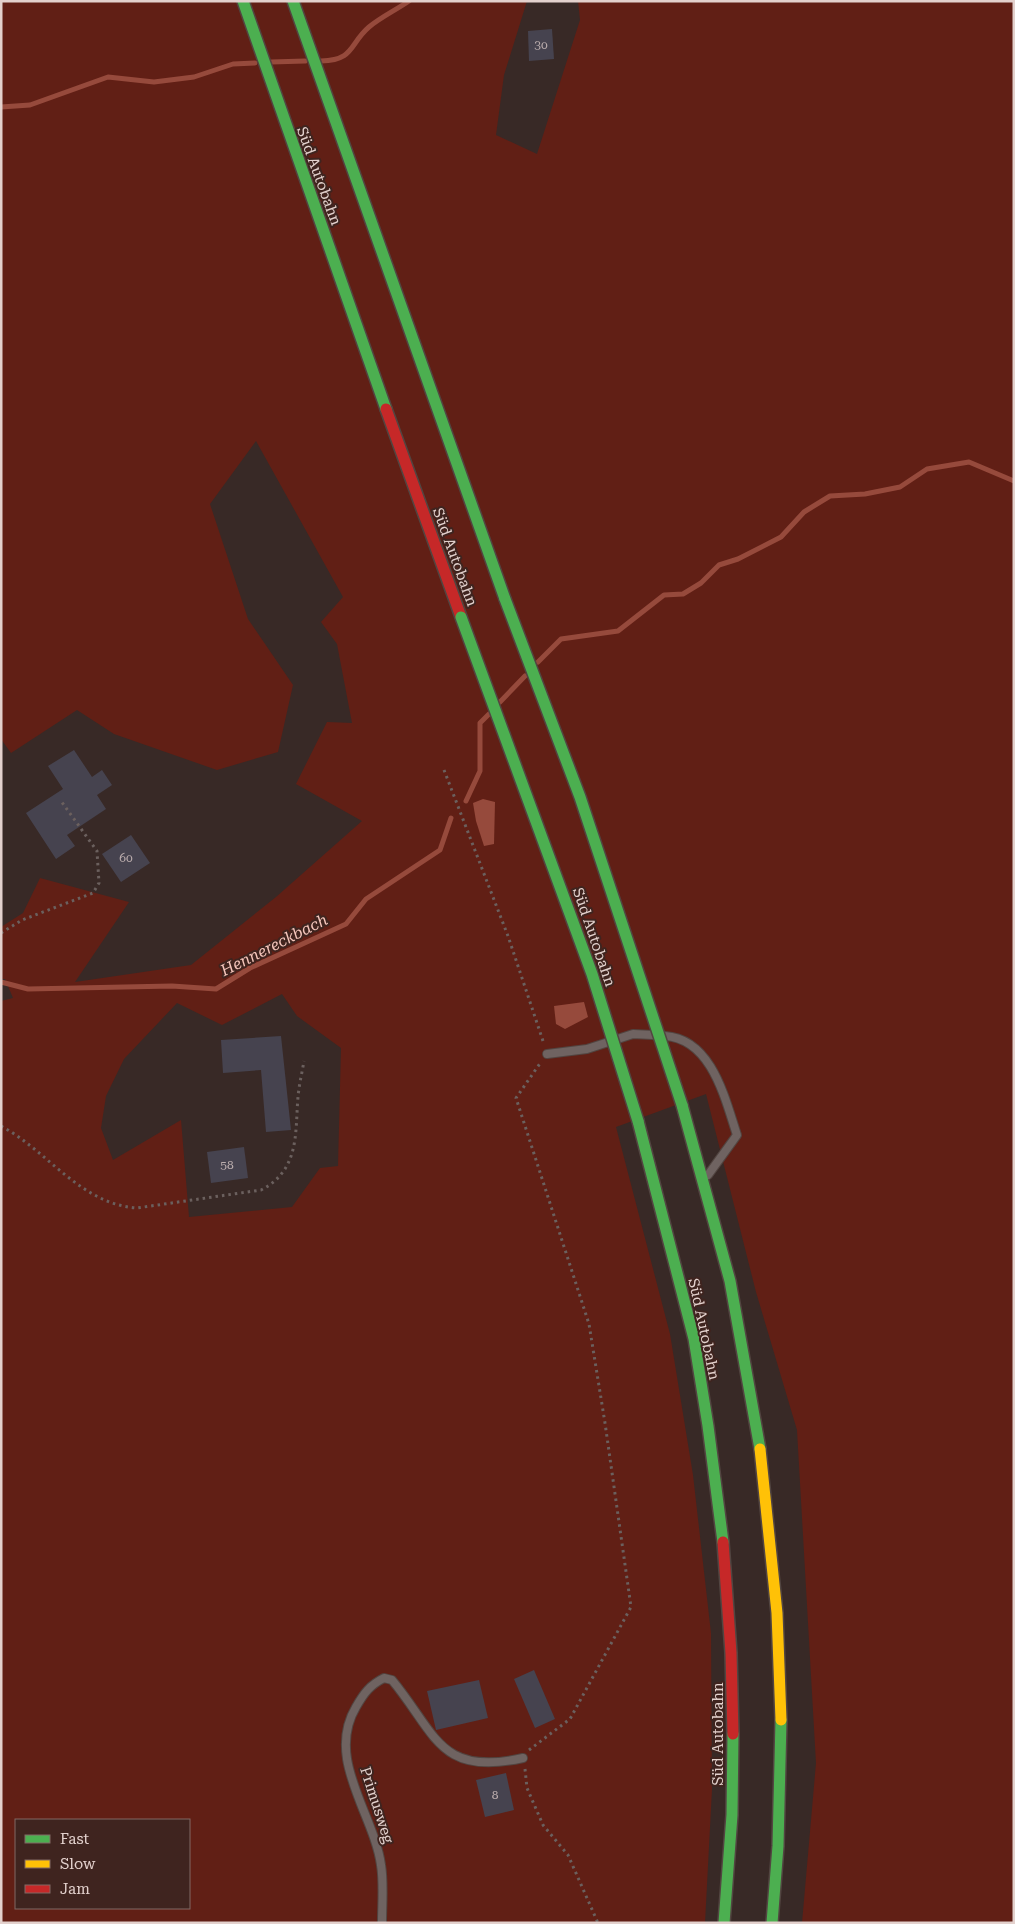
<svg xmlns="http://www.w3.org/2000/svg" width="1015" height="1924" font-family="'Roboto Serif',serif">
<rect width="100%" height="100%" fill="#382926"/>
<path fill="#611f15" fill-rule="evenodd" d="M1 1H527L504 75 496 135 537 154 580 20 578 1H1014V1923H802L816 1763 797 1430 756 1292 706 1094 616 1127 670 1334 693 1475 711 1633 712 1789 705 1923H1V1001L13 998 5 979H1V927L23 913 40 878 129 902 75 982 191 965 276 897 362 821 296 784 327 722 352 723 337 644 321 622 343 597 256 441 210 504 248 619 293 685 278 752 217 770 114 734 77 710 11 753 1 739ZM282 994 297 1016 341 1048 338 1166 320 1168 292 1207 189 1217 181 1120 113 1160 101 1128 106 1096 124 1059 177 1003 222 1025ZM16 1820H189V1908H16Z"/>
<g fill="#964a3c">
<polygon points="483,799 495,802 494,844 484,846 476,821 473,803"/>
<polygon points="584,1002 588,1017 565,1029 556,1024 554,1006"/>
</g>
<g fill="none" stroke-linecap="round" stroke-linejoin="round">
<g stroke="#964a3c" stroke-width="5">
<path d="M321 61C355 60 349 44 369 27 381 17 396 10 409 1"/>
<polyline points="271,62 305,61"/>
<polyline points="1,107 30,105 108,77 154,82 194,77 233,64 255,63"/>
<polyline points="538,662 561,639 618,631 664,595 683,594 701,583 719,565 738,559 781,537 804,512 830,496 865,494 900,487 927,469 969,462 1014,481"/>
<polyline points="500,702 525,676"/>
<polyline points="466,801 480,771 480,723 489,714"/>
<polyline points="1,982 28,989 172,986 216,989 250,968 346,924 366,899 440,850 451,818"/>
</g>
</g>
<g fill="#46434f">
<polygon points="552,29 554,59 529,61 528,31"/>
<polygon points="74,750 92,777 102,770 112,785 97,795 106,809 67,835 75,846 56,859 26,813 63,789 48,766"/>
<polygon points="131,835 150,863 121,882 102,854"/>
<polygon points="281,1036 291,1130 266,1132 261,1070 223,1073 221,1040"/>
<polygon points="244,1147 248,1178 211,1183 207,1152"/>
<polygon points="534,1670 555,1719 535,1728 514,1679"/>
<polygon points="479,1680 488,1718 436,1730 427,1691"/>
<polygon points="506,1773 514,1810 485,1817 476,1780"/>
</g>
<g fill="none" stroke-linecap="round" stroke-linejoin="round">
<defs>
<g id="lane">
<path d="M665 1036C712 1039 725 1099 737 1135L708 1175"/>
<polyline points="547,1054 587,1049 633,1034 653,1035"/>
<path d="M382 1923C382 1904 384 1883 381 1865 374 1814 325 1759 356 1707 364 1693 370 1685 384 1678L392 1680C436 1733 439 1777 523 1758"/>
</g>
<g id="fast">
<polyline points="243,1 386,409"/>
<polyline points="293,1 505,599"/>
<polyline points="682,1105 730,1281 760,1449"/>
<polyline points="638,1121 694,1339 708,1426 723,1542"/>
<polyline points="724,1923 732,1815 733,1734"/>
<polyline points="772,1923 778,1846 781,1720"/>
</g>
<polyline id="slow" points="760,1449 777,1613 781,1720"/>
<g id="jam">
<polyline points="386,409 461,617"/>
<polyline points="723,1542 731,1653 733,1734"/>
</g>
</defs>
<use href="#lane" stroke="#524541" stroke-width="10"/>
<use href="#fast" stroke="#524541" stroke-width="14"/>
<use href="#slow" stroke="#524541" stroke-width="14"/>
<use href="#jam" stroke="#524541" stroke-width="14"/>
<g stroke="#6b605e" stroke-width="3" stroke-dasharray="2.5 4" stroke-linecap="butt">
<polyline points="444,770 508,936 544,1044"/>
<polyline points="1,933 22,920 93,893 99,883 97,851 61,801"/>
<path d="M1 1126C48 1151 80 1204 137 1208L261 1190C300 1170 295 1133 298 1097 299 1085 302 1073 304 1061"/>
<polyline points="529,1750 570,1719 631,1607 605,1423 589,1324 516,1098 541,1062"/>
<polyline points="525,1769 527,1788 543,1825 568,1855 598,1923"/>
</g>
<use href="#lane" stroke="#6f6361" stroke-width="8"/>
<use href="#fast" stroke="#4caf50" stroke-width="11"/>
<use href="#slow" stroke="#ffc107" stroke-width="11"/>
<use href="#jam" stroke="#c62828" stroke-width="11"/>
<defs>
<g id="fast-bridge">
<polyline points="505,599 580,797 682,1105"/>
<polyline points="461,617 592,974 638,1121"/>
</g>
</defs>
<use href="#fast-bridge" stroke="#524541" stroke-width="14" stroke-linecap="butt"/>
<use href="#fast-bridge" stroke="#4caf50" stroke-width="11"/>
</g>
<g text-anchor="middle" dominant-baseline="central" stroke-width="4" stroke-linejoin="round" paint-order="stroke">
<g font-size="12" fill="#bcaeae">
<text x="541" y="45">30</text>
<text x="126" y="858">60</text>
<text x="227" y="1165">58</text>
<text x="495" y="1795">8</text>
</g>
<g font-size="15" fill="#e3d1cd" stroke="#3f241f">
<text transform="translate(319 176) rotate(70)">Süd Autobahn</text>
<text transform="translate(455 557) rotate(70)">Süd Autobahn</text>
<text transform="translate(594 937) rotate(71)">Süd Autobahn</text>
<text transform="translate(704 1329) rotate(78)">Süd Autobahn</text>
<text transform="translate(718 1734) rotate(-90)">Süd Autobahn</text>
<text transform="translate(377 1805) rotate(72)">Primusweg</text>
</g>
<g font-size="16" font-style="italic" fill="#f6c6bc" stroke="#3f241f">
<text transform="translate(274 945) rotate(-27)">Hennereckbach</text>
</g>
</g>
<rect width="1015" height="1924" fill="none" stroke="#e3d1cd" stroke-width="5"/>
<rect x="15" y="1819" width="175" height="90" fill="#3f241f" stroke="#816965"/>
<rect x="25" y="1835" width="25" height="8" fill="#4caf50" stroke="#816965"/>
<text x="60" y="1844" font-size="15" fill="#e3d1cd">Fast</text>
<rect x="25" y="1860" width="25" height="8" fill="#ffc107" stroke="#816965"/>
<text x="60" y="1869" font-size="15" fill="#e3d1cd">Slow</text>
<rect x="25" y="1885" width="25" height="8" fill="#c62828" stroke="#816965"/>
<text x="60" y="1894" font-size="15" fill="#e3d1cd">Jam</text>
</svg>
